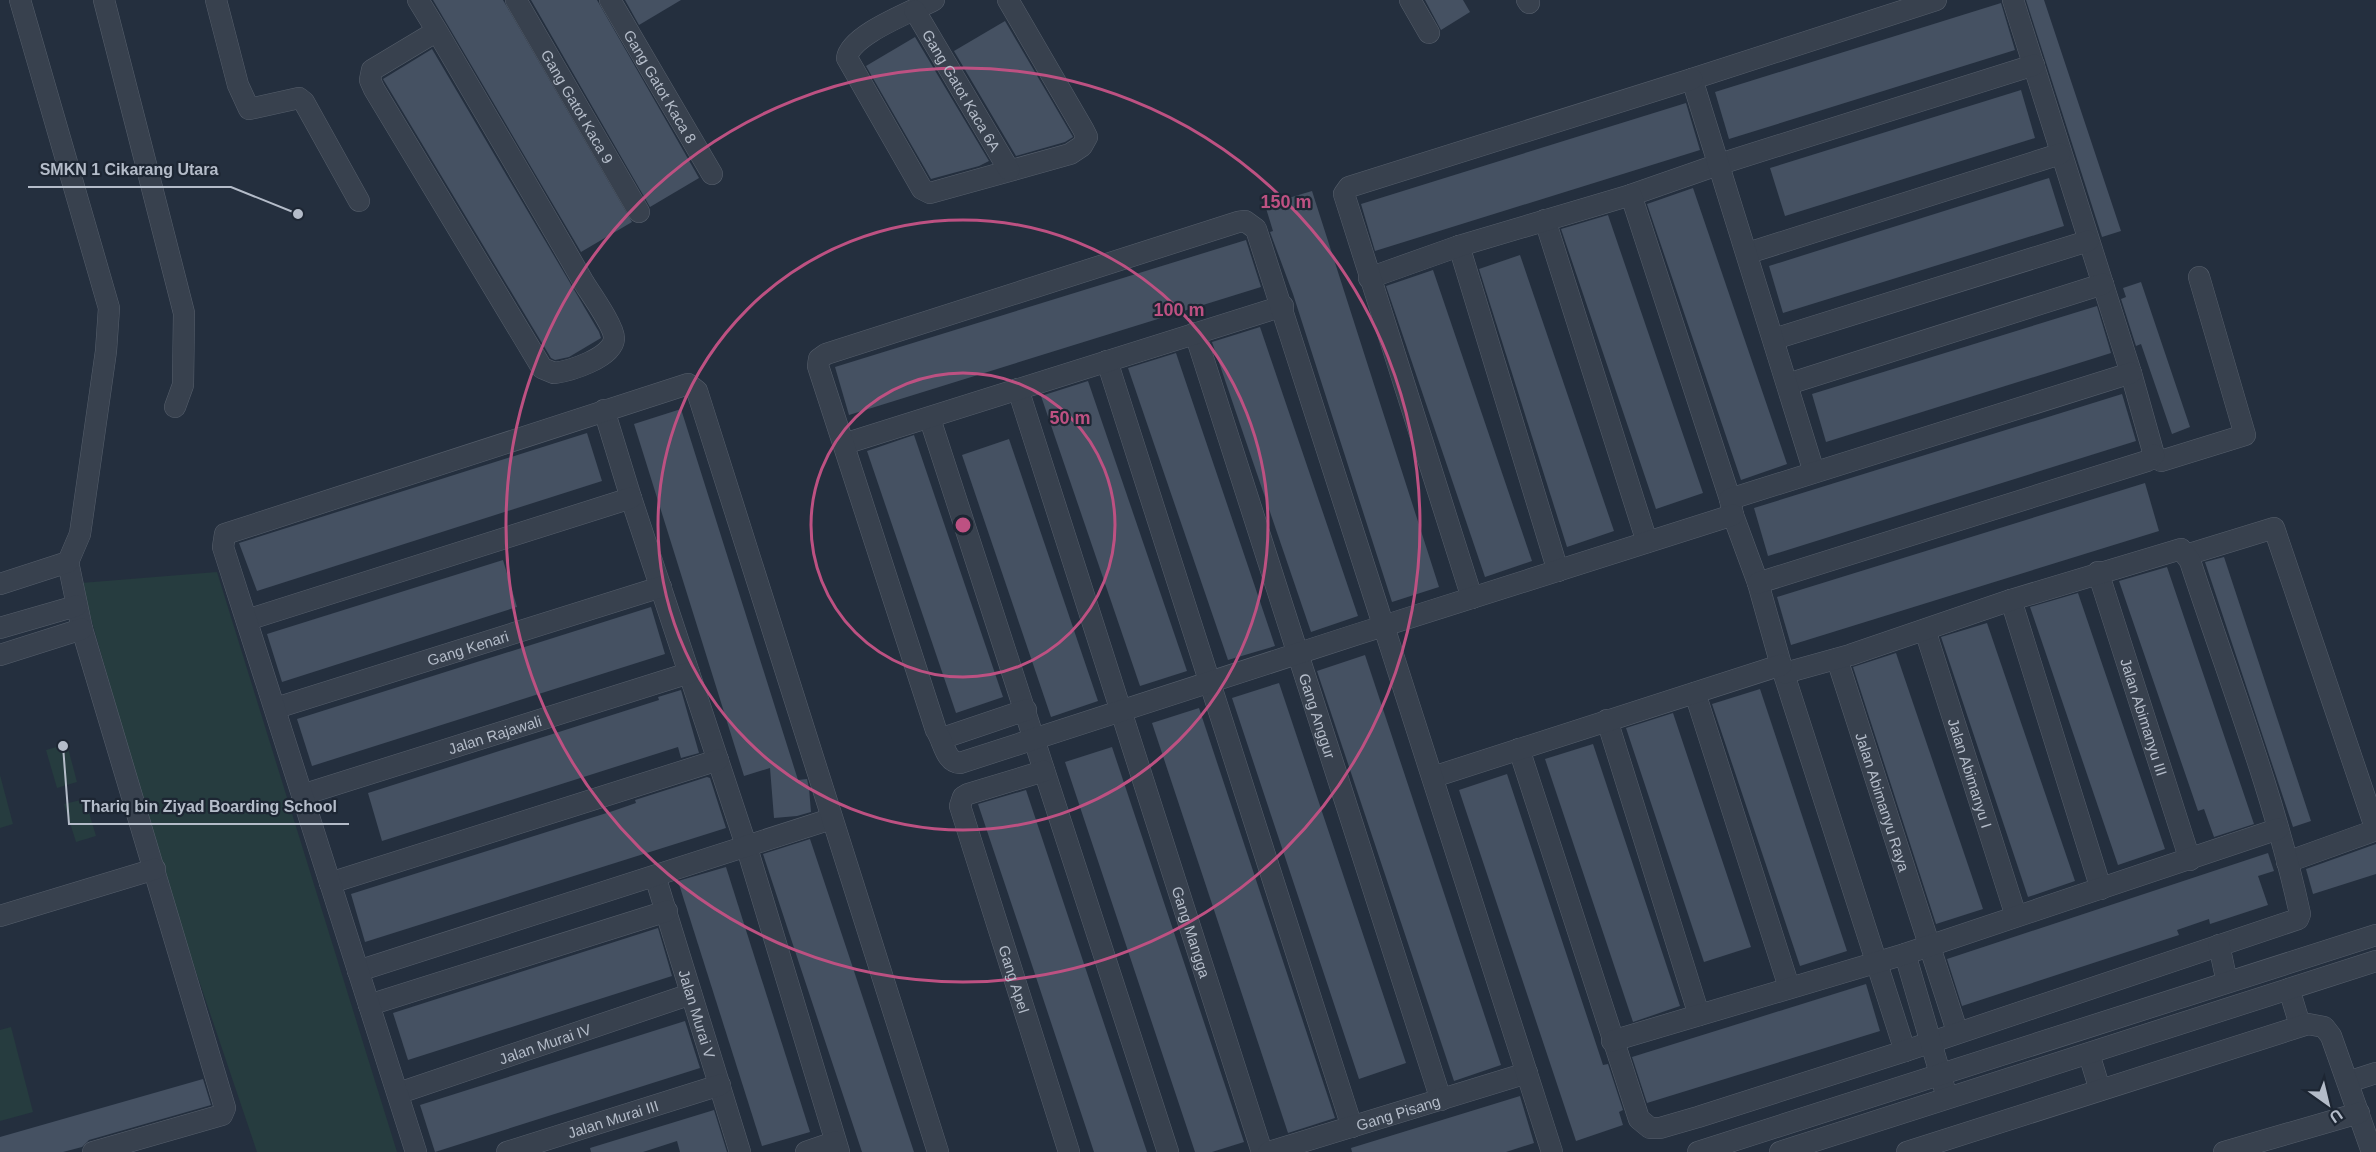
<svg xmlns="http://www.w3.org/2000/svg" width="2376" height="1152" font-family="Arial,sans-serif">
<rect width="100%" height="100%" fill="#242f3e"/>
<g fill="#263c3f">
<polygon points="217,572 397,1152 257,1152 167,886 81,583"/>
<polygon points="67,744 77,782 57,788 46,750"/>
<polygon points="0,775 13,824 0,828"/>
<polygon points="85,799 96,836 76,842 64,804"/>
<polygon points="11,1027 33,1112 0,1121 0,1030"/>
</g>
<g fill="#455162">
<polygon points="433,0 503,0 632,222 581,252"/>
<polygon points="531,0 597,0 699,178 650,207"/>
<polygon points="625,0 681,0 639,25"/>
<polygon points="1425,0 1463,0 1470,12 1441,30"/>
<polygon points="2026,0 2044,0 2121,231 2102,237"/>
<polygon points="2001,3 2015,50 1729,139 1715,92"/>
<polygon points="1005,21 1073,137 1065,142 1016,156 954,51"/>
<polygon points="915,37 989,161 979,166 931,179 866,66"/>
<polygon points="432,49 599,332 601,338 569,357 555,360 551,358 383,79"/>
<polygon points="2021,90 2035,138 1785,216 1770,168"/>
<polygon points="1686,103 1700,150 1375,251 1361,204"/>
<polygon points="2049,178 2064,226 1783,313 1769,266"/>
<polygon points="1693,188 1787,464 1741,480 1647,204"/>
<polygon points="1312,191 1439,587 1392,602 1293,294 1270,232 1273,231 1265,205"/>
<polygon points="1608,215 1703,493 1656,509 1561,229"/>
<polygon points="1246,240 1261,287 849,415 835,367"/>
<polygon points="1520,255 1614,531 1567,547 1479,269"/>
<polygon points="1433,270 1532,561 1485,577 1386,286"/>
<polygon points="2141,282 2190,427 2172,434 2141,344 2136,346 2121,299 2126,297 2123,288"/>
<polygon points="2097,306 2111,353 1826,442 1812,394"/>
<polygon points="1260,327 1358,616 1311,632 1212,342"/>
<polygon points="1176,353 1275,646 1228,660 1128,368"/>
<polygon points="1088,381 1187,671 1140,686 1041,396"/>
<polygon points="2122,394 2136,441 1768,556 1754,508"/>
<polygon points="681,409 798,780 807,779 809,788 811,812 797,816 774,818 770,768 744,776 634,424"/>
<polygon points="587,433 602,481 257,591 239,543"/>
<polygon points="914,435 1003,697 956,713 867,451"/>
<polygon points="1009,439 1098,701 1051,717 962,455"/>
<polygon points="2145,483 2159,531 1791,645 1777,597"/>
<polygon points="2224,557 2311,821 2293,827 2205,562"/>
<polygon points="503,560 517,607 282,682 267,634"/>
<polygon points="2167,567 2254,824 2214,837 2204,809 2198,811 2119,581"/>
<polygon points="2078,593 2165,849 2118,865 2030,607"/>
<polygon points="651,607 665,654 312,766 297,719"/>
<polygon points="1987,623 2075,881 2028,897 1941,637"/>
<polygon points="1896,653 1983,909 1936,924 1853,667"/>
<polygon points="1365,655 1501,1065 1454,1081 1317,671"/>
<polygon points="1279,683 1406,1063 1359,1079 1232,698"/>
<polygon points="1760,689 1847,951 1800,966 1712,704"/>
<polygon points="681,690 699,753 681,758 678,747 382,841 368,793 659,700 658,697"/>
<polygon points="1199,708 1335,1118 1288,1133 1152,723"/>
<polygon points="1673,713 1751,947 1704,962 1626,728"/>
<polygon points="1593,744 1680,1006 1633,1022 1545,759"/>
<polygon points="1112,747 1244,1142 1212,1152 1195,1152 1065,762"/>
<polygon points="1507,774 1603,1065 1608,1064 1623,1110 1619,1112 1623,1125 1576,1141 1459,790"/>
<polygon points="707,777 710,778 726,828 365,942 351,894 613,811 636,803 635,800"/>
<polygon points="1026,790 1073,931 1147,1152 1094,1152 1024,941 978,804"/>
<polygon points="810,839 849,956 914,1152 862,1152 799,963 763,854"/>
<polygon points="2376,844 2376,874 2313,894 2306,869"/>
<polygon points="2268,853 2274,871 2258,876 2268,905 2210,924 2209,919 2177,930 2179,935 1962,1006 1947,959"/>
<polygon points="726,867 810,1132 762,1146 678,881"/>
<polygon points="658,928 672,976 408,1060 393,1013"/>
<polygon points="1866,984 1880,1031 1647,1103 1632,1057"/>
<polygon points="685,1021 700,1068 435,1152 420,1105"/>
<polygon points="203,1079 211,1105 89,1140 82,1147 63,1152 0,1152 0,1137"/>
<polygon points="1520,1096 1534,1143 1506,1152 1352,1152 1351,1148"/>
<polygon points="714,1110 727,1152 680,1152 677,1141 643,1152 591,1152 590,1148"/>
</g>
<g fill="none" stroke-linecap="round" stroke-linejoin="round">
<defs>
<g id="minor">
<polyline points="104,0 184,313 183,385 175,407"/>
<polyline points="216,0 238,85 249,109 299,98 304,102 359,201"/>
<path d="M418 0 437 31C486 115 536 199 584 283 591 294 615 328 614 339 612 358 570 371 554 373L542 368 374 89 370 80 372 70 437 31"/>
<path id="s1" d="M516 0 639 212"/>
<path id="s2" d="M610 0 712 174"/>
<path d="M934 0C912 12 851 34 847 58L922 189 930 193 1070 154 1082 146 1087 137 1083 129 1008 0"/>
<polyline points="1410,0 1429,33"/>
<polyline points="1527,0 1529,3"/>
<polyline points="2013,0 2131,373 2154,455 2161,461 2245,435 2199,277"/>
<path id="s3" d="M915 11 1009 170"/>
<polyline points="1631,195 1720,164 2034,65"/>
<polyline points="1545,220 1647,542"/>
<polyline points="1459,246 1558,571"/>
<polyline points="1748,253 2060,154"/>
<polyline points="1369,278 1459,246 1631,195 1730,499 1733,515 1758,583 1781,665 1905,1051"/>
<path id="s4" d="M1195 333 1441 1100"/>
<polyline points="1774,339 2088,241"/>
<polyline points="1107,361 1352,1127"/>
<polyline points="1788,384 2103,284"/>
<path id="s5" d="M1018 389 1262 1152"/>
<polyline points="604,410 631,498 747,848 839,1152"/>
<polyline points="930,419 1168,1152"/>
<polyline points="844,444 1283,306"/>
<polyline points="1814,472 1692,79 1936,0"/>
<polyline points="1730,499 2131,373"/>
<polyline points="2186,555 2274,528 2376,830 2287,862"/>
<polyline points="68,562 82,629 225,1108 222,1115 93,1152"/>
<path id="s6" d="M2098 572 2190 860"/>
<polyline points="1758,583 2147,461 2154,455"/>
<polyline points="0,584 68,562 80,534 106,351 109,308 20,0"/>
<polyline points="1472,598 1344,194 1349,187 1692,79"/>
<polyline points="2011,600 2101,889"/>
<polyline points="247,620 631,498"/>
<polyline points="0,628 76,606"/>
<path id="s7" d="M1925 630 2016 916"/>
<polyline points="0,655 82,629"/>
<path id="s8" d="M1837 659 1957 1031"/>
<polyline points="1695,693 1789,987"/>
<path id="s9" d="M276 708 661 587"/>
<polyline points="1607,720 1699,1015"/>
<polyline points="943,738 1026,710"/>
<path d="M1519 749 1639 1119 1650 1128H1660L1698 1117 1905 1051 2298 919 2300 914C2274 794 2228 677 2190 561L2181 549 2011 600 1850 655 1785 673"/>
<path id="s10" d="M1044 771 968 794 963 797 960 806 1069 1152"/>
<polyline points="1433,777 1781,665"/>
<path id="s11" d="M302 795 689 673"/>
<path id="s12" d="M655 876 740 1152"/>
<polyline points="330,883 718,760"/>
<polyline points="0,916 155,869"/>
<polyline points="2219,945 2227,982"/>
<polyline points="1905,954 1944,1087"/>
<polyline points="358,971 831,819"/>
<polyline points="2289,989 2300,1025"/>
<polyline points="369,1005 667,911"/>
<polyline points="1612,1041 1905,954 2278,829"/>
<polyline points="2089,1054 2100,1090"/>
<polyline points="2348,1082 2376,1073"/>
<path id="s13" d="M399 1093 691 994"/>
<polyline points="416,1152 223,547 225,534 688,384 697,391 938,1152"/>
<path id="s14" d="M507 1152 720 1085"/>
<polyline points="806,1152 835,1142"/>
<path id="s15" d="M1269 1152 1527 1073"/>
<path d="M1552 1152 1386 633 1380 615 1256 229 1245 221 1238 222 826 354 819 359 818 366 936 730C944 742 945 762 960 763 1217 679 1475 596 1733 515"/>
<polyline points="1698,1152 2376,935"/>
<polyline points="1780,1152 2376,961"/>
<polyline points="1907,1152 2308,1024 2324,1027 2331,1036 2372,1152"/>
<polyline points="2224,1152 2359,1113"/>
</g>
</defs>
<use href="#minor" stroke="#565f6c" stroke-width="22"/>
<use href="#minor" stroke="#38414e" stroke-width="21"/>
</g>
<g fill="none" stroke="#bd5182" stroke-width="3">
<circle cx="963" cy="525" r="152"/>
<circle cx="963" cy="525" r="305"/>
<circle cx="963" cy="525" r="457"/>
</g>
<g text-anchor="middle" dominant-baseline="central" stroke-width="4.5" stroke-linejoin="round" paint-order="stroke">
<g font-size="15" fill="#b4bcc9" stroke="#1d2633">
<text stroke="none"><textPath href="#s2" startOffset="100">Gang Gatot Kaca 8</textPath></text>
<text stroke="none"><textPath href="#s3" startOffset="92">Gang Gatot Kaca 6A</textPath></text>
<text stroke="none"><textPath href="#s1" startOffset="123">Gang Gatot Kaca 9</textPath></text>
<text stroke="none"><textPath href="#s9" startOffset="201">Gang Kenari</textPath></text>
<text stroke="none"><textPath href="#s6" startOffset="152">Jalan Abimanyu III</textPath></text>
<text stroke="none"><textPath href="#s4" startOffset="402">Gang Anggur</textPath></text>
<text stroke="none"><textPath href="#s11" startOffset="202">Jalan Rajawali</textPath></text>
<text stroke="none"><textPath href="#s7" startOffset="150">Jalan Abimanyu I</textPath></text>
<text stroke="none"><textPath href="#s8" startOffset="150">Jalan Abimanyu Raya</textPath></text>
<text stroke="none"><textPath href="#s5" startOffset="570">Gang Mangga</textPath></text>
<text stroke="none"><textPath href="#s10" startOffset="276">Gang Apel</textPath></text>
<text stroke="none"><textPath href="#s12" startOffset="144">Jalan Murai V</textPath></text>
<text stroke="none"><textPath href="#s13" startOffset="154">Jalan Murai IV</textPath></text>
<text stroke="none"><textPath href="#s15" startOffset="135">Gang Pisang</textPath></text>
<text stroke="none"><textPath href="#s14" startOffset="111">Jalan Murai III</textPath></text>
</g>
</g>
<circle cx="963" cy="525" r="9" fill="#bd5182" stroke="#1d2633" stroke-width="3"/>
<g font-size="18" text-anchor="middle" font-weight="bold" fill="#bd5182" stroke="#1d2633" stroke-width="4.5" stroke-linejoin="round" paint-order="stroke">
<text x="1286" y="208">150 m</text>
<text x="1179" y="316">100 m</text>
<text x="1070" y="424">50 m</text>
</g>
<path fill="none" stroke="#b4bcc9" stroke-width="2" d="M298 214L231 187H28M63 746L69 824H349"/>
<g fill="#b4bcc9" stroke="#1d2633" stroke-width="2">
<circle cx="298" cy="214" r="6"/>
<circle cx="63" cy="746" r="6"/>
</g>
<g font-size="16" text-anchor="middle" font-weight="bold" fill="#b4bcc9" stroke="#1d2633" stroke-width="4.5" stroke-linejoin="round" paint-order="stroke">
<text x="129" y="175">SMKN 1 Cikarang Utara</text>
<text x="209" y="812">Thariq bin Ziyad Boarding School</text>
</g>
<g transform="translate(2328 1104) rotate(146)" stroke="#1d2633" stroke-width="4.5" paint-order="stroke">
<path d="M0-4.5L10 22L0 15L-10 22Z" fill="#b4bcc9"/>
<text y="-9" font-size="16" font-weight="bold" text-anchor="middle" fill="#b4bcc9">U</text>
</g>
</svg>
